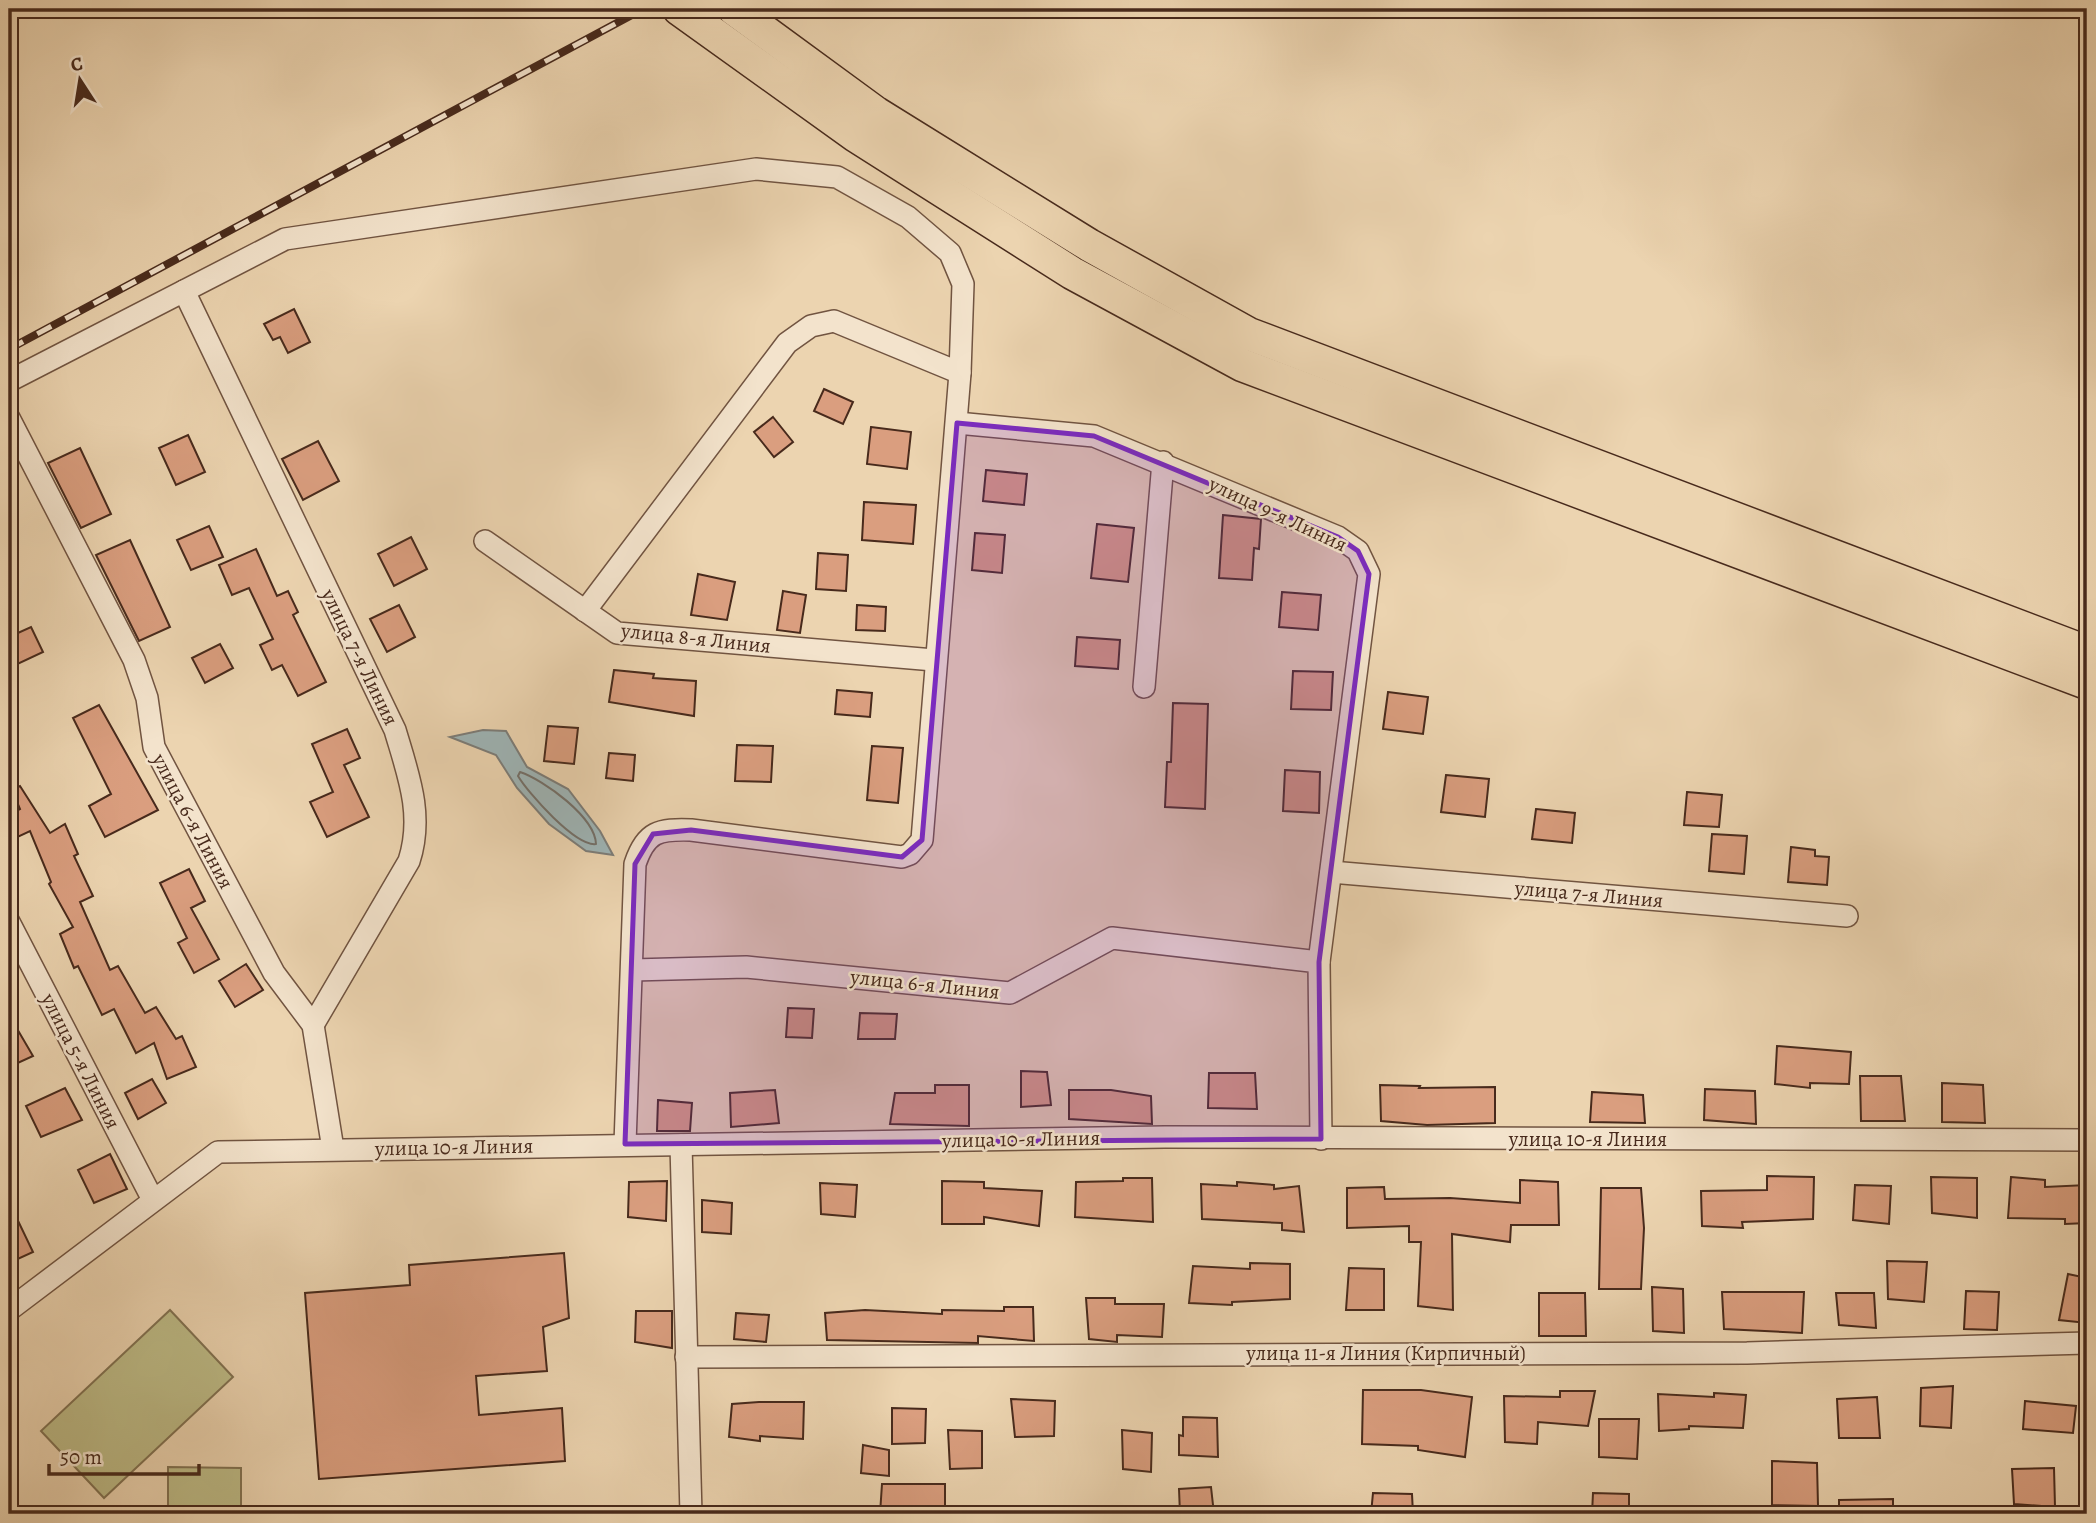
<svg xmlns="http://www.w3.org/2000/svg" width="2096" height="1523" font-family="Alegreya,serif">
<rect width="100%" height="100%" fill="#ecd4b0"/>
<filter id="stains"><feTurbulence type="fractalNoise" baseFrequency=".00286" numOctaves="4"/><feColorMatrix values="0 0 0 0 .2 0 0 0 0 .09 0 0 0 0 .02 0 0 0 .5 -.17"/></filter>
<radialGradient id="worn" r=".72"><stop offset=".6" stop-color="#630" stop-opacity="0"/><stop offset="1" stop-color="#630" stop-opacity=".3"/></radialGradient>
<g fill="#bdbb87" stroke="#827252" stroke-width="2">
<polygon points="170,1310 233,1377 104,1498 41,1431"/>
<polygon points="168,1467 241,1468 241,1512 168,1512"/>
</g>
<polygon fill="#9eb5b7" stroke="#7c7d79" stroke-width="2" points="483,730 506,731 527,767 568,789 600,831 613,855 586,851 549,824 517,788 496,755 450,737"/>
<g fill="none" stroke-linecap="round" stroke-linejoin="round">
<path stroke="#73706a" stroke-width="2" d="M520 772C544 780 595 817 596 844 576 847 528 793 518 776Z"/>
</g>
<g fill="#da9e7f" stroke="#482a1c" stroke-width="2">
<polygon points="294,309 310,342 288,353 280,337 273,340 264,324"/>
<polygon points="824,389 853,402 843,424 814,411"/>
<polygon points="773,417 793,442 774,457 754,432"/>
<polygon points="871,427 911,432 907,469 867,464"/>
<polygon points="188,435 205,472 176,485 159,448"/>
<polygon points="318,441 339,481 303,500 282,459"/>
<polygon points="80,448 111,514 81,528 48,463"/>
<polygon points="986,470 1027,474 1024,505 983,501"/>
<polygon points="864,502 916,505 913,544 862,540"/>
<polygon points="1223,515 1261,519 1259,549 1254,548 1252,580 1219,578"/>
<polygon points="1097,524 1134,528 1128,582 1091,578"/>
<polygon points="209,526 223,557 191,570 177,540"/>
<polygon points="975,533 1005,535 1002,573 972,570"/>
<polygon points="411,537 427,569 394,586 378,554"/>
<polygon points="130,540 170,627 139,641 96,555"/>
<polygon points="256,549 277,596 288,591 298,612 293,615 326,682 298,696 282,665 272,670 260,645 273,639 249,588 232,595 219,565"/>
<polygon points="818,553 848,555 846,591 816,589"/>
<polygon points="698,574 735,582 727,620 691,615"/>
<polygon points="783,591 806,595 800,633 777,630"/>
<polygon points="1282,592 1321,595 1318,630 1279,627"/>
<polygon points="399,605 415,637 387,652 370,619"/>
<polygon points="857,605 886,607 885,631 856,630"/>
<polygon points="31,627 43,652 9,668 9,637"/>
<polygon points="1077,637 1120,640 1118,669 1075,666"/>
<polygon points="220,644 233,668 205,683 192,658"/>
<polygon points="614,670 654,674 653,678 696,681 694,716 609,702"/>
<polygon points="1293,671 1333,672 1331,710 1291,709"/>
<polygon points="837,690 872,693 870,717 835,714"/>
<polygon points="1388,692 1428,697 1423,734 1383,729"/>
<polygon points="1173,703 1208,704 1205,809 1165,807 1167,762 1171,762"/>
<polygon points="99,705 158,810 105,837 89,806 111,794 73,718"/>
<polygon points="548,726 578,728 574,764 544,761"/>
<polygon points="347,729 360,758 344,765 369,817 327,837 310,802 333,792 312,744"/>
<polygon points="737,745 773,746 771,782 735,781"/>
<polygon points="872,746 903,748 898,803 867,800"/>
<polygon points="609,753 635,755 633,781 606,778"/>
<polygon points="1285,770 1320,772 1319,813 1283,811"/>
<polygon points="1446,775 1489,779 1485,817 1441,812"/>
<polygon points="20,786 50,833 65,824 78,854 74,856 93,896 80,902 110,970 118,966 145,1013 156,1007 176,1039 182,1036 196,1067 167,1079 154,1043 136,1053 114,1009 102,1015 78,966 74,968 60,934 73,927 49,884 51,882 30,831 9,841 9,815 20,809 12,790"/>
<polygon points="1687,792 1722,795 1719,827 1684,825"/>
<polygon points="1536,809 1575,813 1572,843 1532,839"/>
<polygon points="1712,834 1747,836 1744,874 1709,871"/>
<polygon points="1791,847 1815,850 1815,856 1829,857 1827,885 1788,882"/>
<polygon points="189,869 205,901 191,908 219,959 194,973 178,943 187,938 160,883"/>
<polygon points="246,964 263,990 235,1007 219,981"/>
<polygon points="788,1008 814,1009 812,1038 786,1037"/>
<polygon points="860,1013 897,1014 895,1039 858,1039"/>
<polygon points="9,1015 33,1056 9,1067"/>
<polygon points="1777,1046 1851,1052 1849,1084 1810,1083 1810,1088 1775,1084"/>
<polygon points="1021,1071 1047,1072 1051,1105 1021,1107"/>
<polygon points="1209,1073 1255,1073 1257,1109 1208,1108"/>
<polygon points="1860,1076 1901,1076 1905,1121 1861,1121"/>
<polygon points="152,1079 166,1103 138,1119 125,1093"/>
<polygon points="1942,1083 1983,1085 1985,1123 1942,1122"/>
<polygon points="935,1085 969,1085 969,1126 890,1124 895,1093 935,1093"/>
<polygon points="1380,1085 1420,1086 1419,1088 1495,1087 1495,1123 1427,1125 1381,1121"/>
<polygon points="65,1088 82,1120 41,1137 26,1106"/>
<polygon points="1705,1089 1755,1091 1756,1124 1704,1120"/>
<polygon points="775,1090 779,1123 731,1127 730,1093"/>
<polygon points="1069,1090 1111,1090 1151,1096 1152,1124 1069,1119"/>
<polygon points="1592,1092 1643,1095 1645,1123 1590,1122"/>
<polygon points="658,1100 692,1103 690,1131 657,1131"/>
<polygon points="110,1154 127,1189 94,1203 78,1170"/>
<polygon points="1767,1176 1814,1177 1813,1219 1742,1222 1743,1228 1702,1226 1701,1191 1767,1190"/>
<polygon points="1931,1177 1977,1178 1977,1218 1932,1213"/>
<polygon points="2011,1177 2045,1180 2045,1187 2087,1185 2087,1223 2065,1224 2065,1219 2008,1218"/>
<polygon points="1123,1178 1152,1178 1153,1222 1075,1217 1076,1182 1123,1181"/>
<polygon points="1520,1180 1558,1182 1559,1225 1511,1225 1510,1242 1452,1234 1453,1310 1418,1306 1421,1242 1409,1242 1409,1226 1347,1228 1347,1188 1384,1187 1385,1199 1450,1198 1520,1203"/>
<polygon points="667,1181 666,1221 628,1217 629,1182"/>
<polygon points="942,1181 984,1182 984,1188 1042,1191 1039,1226 984,1217 984,1224 942,1224"/>
<polygon points="1237,1182 1274,1185 1274,1189 1299,1186 1304,1232 1282,1230 1282,1223 1202,1219 1201,1184 1237,1186"/>
<polygon points="820,1183 857,1185 855,1217 821,1214"/>
<polygon points="1855,1185 1891,1186 1889,1224 1853,1220"/>
<polygon points="1601,1188 1641,1188 1644,1228 1641,1289 1599,1289"/>
<polygon points="702,1200 732,1203 731,1234 702,1232"/>
<polygon points="9,1202 33,1252 9,1263"/>
<polygon points="564,1253 569,1318 543,1327 547,1371 476,1376 479,1415 562,1408 565,1461 319,1479 305,1293 410,1285 409,1265"/>
<polygon points="1887,1261 1927,1262 1924,1302 1888,1299"/>
<polygon points="1250,1263 1290,1264 1290,1299 1232,1302 1232,1305 1189,1303 1193,1266 1250,1269"/>
<polygon points="1349,1268 1384,1269 1384,1310 1346,1310"/>
<polygon points="2068,1274 2087,1278 2087,1323 2059,1320"/>
<polygon points="1652,1287 1683,1289 1684,1333 1653,1331"/>
<polygon points="1966,1291 1999,1292 1997,1330 1964,1329"/>
<polygon points="1722,1292 1804,1292 1802,1333 1724,1329"/>
<polygon points="1539,1293 1585,1293 1586,1336 1539,1336"/>
<polygon points="1836,1293 1874,1293 1876,1328 1839,1325"/>
<polygon points="1086,1298 1115,1298 1115,1304 1164,1304 1162,1337 1117,1335 1117,1342 1089,1339"/>
<polygon points="1004,1307 1033,1307 1034,1341 978,1336 978,1343 827,1340 825,1313 865,1310 942,1314 942,1310 1004,1311"/>
<polygon points="636,1311 672,1311 672,1348 635,1342"/>
<polygon points="736,1313 769,1315 766,1342 734,1339"/>
<polygon points="1953,1386 1951,1428 1920,1426 1921,1388"/>
<polygon points="1363,1390 1421,1390 1472,1397 1465,1457 1418,1450 1418,1446 1362,1444"/>
<polygon points="1560,1391 1595,1391 1588,1426 1538,1422 1537,1444 1505,1442 1504,1396 1560,1397"/>
<polygon points="1714,1393 1746,1395 1743,1428 1689,1426 1689,1429 1659,1431 1658,1394 1714,1397"/>
<polygon points="1877,1397 1880,1438 1839,1438 1837,1399"/>
<polygon points="1011,1399 1055,1401 1054,1436 1015,1437"/>
<polygon points="2025,1401 2076,1406 2073,1433 2023,1429"/>
<polygon points="759,1402 804,1402 803,1439 760,1436 760,1441 729,1437 732,1404"/>
<polygon points="892,1408 926,1409 925,1443 892,1444"/>
<polygon points="1183,1417 1217,1418 1218,1457 1179,1455 1179,1435 1183,1436"/>
<polygon points="1599,1419 1639,1419 1637,1459 1599,1457"/>
<polygon points="948,1430 982,1431 982,1468 950,1469"/>
<polygon points="1122,1430 1152,1433 1151,1472 1123,1469"/>
<polygon points="863,1445 889,1450 889,1476 861,1473"/>
<polygon points="1772,1461 1817,1463 1818,1506 1772,1505"/>
<polygon points="2054,1468 2055,1507 2014,1504 2012,1469"/>
<polygon points="882,1484 945,1484 945,1514 880,1514"/>
<polygon points="1211,1487 1214,1514 1180,1514 1179,1489"/>
<polygon points="1373,1493 1412,1494 1413,1514 1371,1514"/>
<polygon points="1593,1493 1629,1494 1629,1514 1592,1514"/>
<polygon points="1893,1499 1893,1514 1839,1514 1839,1500"/>
</g>
<g fill="none" stroke-linecap="round" stroke-linejoin="round">
<defs>
<g id="minor">
<path d="M184 291 395 730C408 774 424 815 409 861L313 1025"/>
<polyline points="9,381 285,239 756,169 837,177 908,217 950,253 963,284 960,373"/>
<polyline points="9,418 134,660 147,698 154,747 274,973 313,1025 333,1149"/>
<polyline points="957,423 1094,436 1338,537 1358,551 1369,574 1319,962"/>
<polyline points="485,541 617,633 934,660"/>
<path d="M585 611 787 343 811 326 834 321 960 373 922 840 910 854 902 857 691 830C659 829 646 831 635 864L625 1144"/>
<polyline points="1144,687 1163,462"/>
<polyline points="1331,872 1847,916"/>
<polyline points="9,922 153,1200"/>
<polyline points="633,970 746,967 1010,993 1112,938 1319,962 1321,1139"/>
<polyline points="681,1145 691,1514"/>
<polyline points="9,1310 218,1152 1165,1137 2087,1140"/>
<polyline points="686,1357 1747,1353 2087,1343"/>
</g>
<g id="primary">
<polyline points="679,9 856,136 1072,273 1242,365 2087,683"/>
<polyline points="734,9 876,113 1089,245 1249,334 2087,652"/>
</g>
</defs>
<use href="#minor" stroke="#715441" stroke-width="24"/>
<use href="#primary" stroke="#482a1c" stroke-width="35"/>
<use href="#minor" stroke="#f3e3cc" stroke-width="21"/>
<use href="#primary" stroke="#ecd4b0" stroke-width="32"/>
<defs>
<polyline id="rail" points="9,349 643,9"/>
</defs>
<use href="#rail" stroke="#482a1c" stroke-width="8"/>
<use href="#rail" stroke="#f3e3cc" stroke-width="5" stroke-dasharray="16" stroke-linecap="butt"/>
</g>
<path fill="#7b2cbf" fill-opacity="0.2" stroke="#7b2cbf" stroke-width="5" stroke-linejoin="round" d="M957 423 1094 436 1338 537 1358 551 1369 574 1319 962 1321 1139 625 1144 635 864 653 834 691 830 902 857 922 840Z"/>
<g text-anchor="middle" dominant-baseline="central" stroke-width="5" stroke-linejoin="round" paint-order="stroke">
<g font-size="21" fill="#482a1c" stroke="#f3e3cc">
<text transform="translate(1278 514) rotate(25)">улица 9-я Линия</text>
<text transform="translate(696 638) rotate(6)">улица 8-я Линия</text>
<text transform="translate(360 657) rotate(64)">улица 7-я Линия</text>
<text transform="translate(193 821) rotate(62)">улица 6-я Линия</text>
<text transform="translate(1589 894) rotate(5)">улица 7-я Линия</text>
<text transform="translate(925 984) rotate(6)">улица 6-я Линия</text>
<text transform="translate(81 1061) rotate(63)">улица 5-я Линия</text>
<text transform="translate(1021 1139) rotate(-1)">улица 10-я Линия</text>
<text x="1588" y="1139">улица 10-я Линия</text>
<text transform="translate(454 1147) rotate(-1)">улица 10-я Линия</text>
<text x="1386" y="1353">улица 11-я Линия (Кирпичный)</text>
</g>
</g>
<rect width="2096" height="1523" fill="none" stroke="#ecd4b0" stroke-width="35"/>
<rect x="10" y="10" width="2075" height="1502" fill="none" stroke="#482a1c" stroke-width="3.5"/>
<rect x="18" y="18" width="2061" height="1488" fill="none" stroke="#482a1c" stroke-width="2"/>
<g transform="translate(80 80) rotate(348)" stroke="#f3e3cc" stroke-width="5" paint-order="stroke">
<path d="M0-5L12 26L0 18L-12 26Z" fill="#482a1c"/>
<text y="-10" font-size="19" font-weight="bold" text-anchor="middle" fill="#482a1c">С</text>
</g>
<path d="M49 1464v10h150v-10" fill="none" stroke="#482a1c" stroke-width="3.5"/>
<text x="60" y="1464" font-size="21" fill="#482a1c" stroke="#f3e3cc" stroke-width="5" paint-order="stroke">50 m</text>
<rect width="100%" height="100%" filter="url(#stains)"/>
<rect width="100%" height="100%" fill="url(#worn)"/>
</svg>
